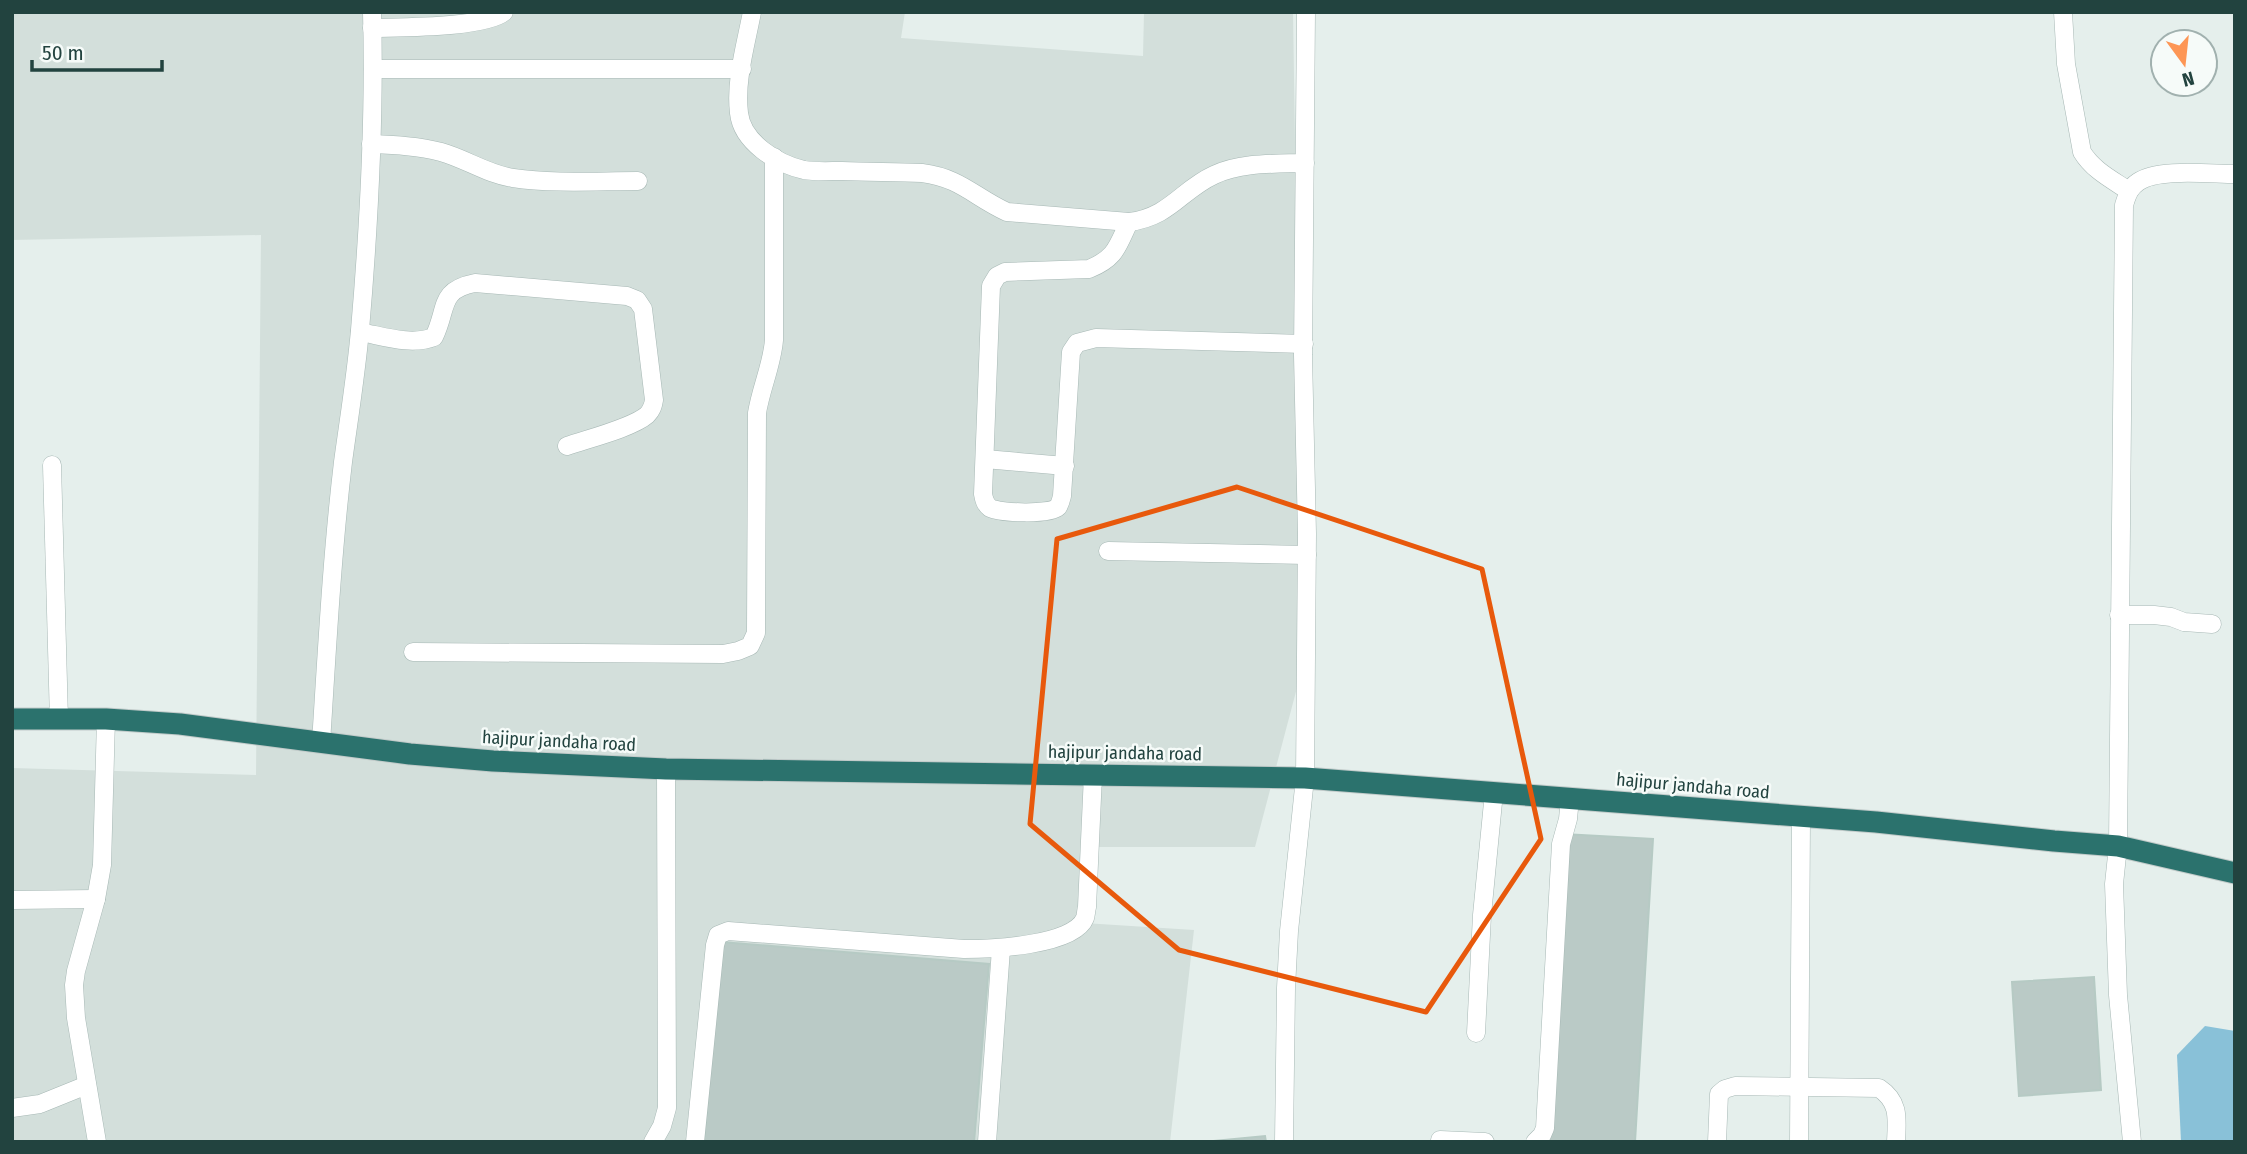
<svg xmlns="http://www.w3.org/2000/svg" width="2247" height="1154" font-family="'Fira Sans Condensed',sans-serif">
<rect width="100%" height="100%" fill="#e5efec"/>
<polygon fill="#d3dfdb" points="12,12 905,12 901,38 1143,56 1144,12 1293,12 1303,665 1255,847 1089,847 1084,923 1194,930 1170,1142 12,1142 12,768 256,775 261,235 12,240"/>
<polygon fill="#89c1d8" points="2205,1026 2235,1031 2235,1142 2181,1142 2177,1055"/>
<g fill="#bacac6" stroke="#b6cac4" stroke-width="2">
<polygon points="1563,834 1653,839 1635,1142 1546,1142"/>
<polygon points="721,942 989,964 974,1142 704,1142"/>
<polygon points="2094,977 2101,1090 2019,1096 2012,982"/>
<polygon points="1265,1136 1266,1142 1203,1142"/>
</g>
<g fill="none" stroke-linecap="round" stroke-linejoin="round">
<defs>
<g id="minor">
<path d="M752 12C746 44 735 80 739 113 742 142 777 164 804 170 816 172 830 171 842 171 868 172 895 172 922 173 961 178 974 197 1007 212L1129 222C1170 217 1181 190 1214 175 1241 162 1276 164 1305 163"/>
<path d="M2063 12 2066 64 2082 152C2093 170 2111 179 2129 191"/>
<path d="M372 28C400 27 485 28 504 12"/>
<polyline points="373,69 742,69"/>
<path d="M371 144C394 145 419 146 441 152 466 159 487 174 513 178 554 184 596 181 638 181"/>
<path d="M1129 222C1117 247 1116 258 1089 269L1005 272 997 276 991 286 983 494C984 500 985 504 990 508 1000 513 1050 515 1058 507 1060 504 1061 500 1062 496L1071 352 1077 343 1096 338 1304 344"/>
<path d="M360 332C383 336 411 346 434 337 448 309 438 290 475 283L627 296 637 300 643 309 654 400C653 406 652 410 647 415 632 428 587 439 567 446"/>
<polyline points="985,459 1065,466"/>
<polyline points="52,465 59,720"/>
<polyline points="1108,551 1307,555"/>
<polyline points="2119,615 2154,615 2171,617 2184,622 2212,624"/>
<path d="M413 652 723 654 738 651 750 646 756 633 757 413C761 388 772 365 774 340V157"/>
<path d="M321 743C327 649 332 555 343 462 349 418 356 375 360 330 369 225 375 118 372 12"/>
<polyline points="12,900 96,899"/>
<polyline points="1476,1033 1482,915 1494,792"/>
<polyline points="12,1108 40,1104 87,1085"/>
<polyline points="1440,1140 1485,1142"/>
<polyline points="97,1142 76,1018 74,985 76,971 96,899 102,865 106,719"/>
<polyline points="653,1142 662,1126 667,1108 666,769"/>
<path d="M695 1142 715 945 718 935 728 931 964 949C989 949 1074 946 1085 918 1086 915 1086 911 1087 907L1093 775"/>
<polyline points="987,1142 1001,949"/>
<polyline points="1284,1142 1286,988 1289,931 1305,778 1307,534 1303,355 1306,12"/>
<polyline points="1535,1142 1542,1135 1545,1128 1561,844 1568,819 1570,798"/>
<path d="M1717 1142 1719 1094 1725 1089 1735 1086 1879 1088C1900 1102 1897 1119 1896 1142"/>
<polyline points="1799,1142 1801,818"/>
<path d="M2132 1142 2118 995 2114 884 2118 846 2124 205C2127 196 2129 188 2138 182 2157 168 2210 174 2235 174"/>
</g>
<polyline id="highway" points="12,719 106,719 180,724 410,754 493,761 666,769 1305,778 1876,822 2054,841 2118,846 2235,873"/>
</defs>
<use href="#minor" stroke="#a7b8b5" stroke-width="19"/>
<use href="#highway" stroke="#c1cac9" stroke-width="23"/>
<use href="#minor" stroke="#fff" stroke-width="18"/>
<use href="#highway" stroke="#2b726d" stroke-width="21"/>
</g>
<path fill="none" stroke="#e8590c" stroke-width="5" stroke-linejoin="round" d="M1237 487 1482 569 1541 839 1426 1012 1179 950 1030 824 1057 539Z"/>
<g text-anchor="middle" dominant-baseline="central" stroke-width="5" stroke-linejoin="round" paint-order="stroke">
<g font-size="18" fill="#22433f" stroke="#f6fbf9">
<text transform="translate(559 741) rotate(3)">hajipur jandaha road</text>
<text transform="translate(1125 753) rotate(1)">hajipur jandaha road</text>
<text transform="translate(1693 786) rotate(5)">hajipur jandaha road</text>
</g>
</g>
<rect width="2247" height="1154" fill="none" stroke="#22433f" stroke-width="28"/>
<g transform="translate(2184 63) rotate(165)"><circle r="33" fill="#f6fbf9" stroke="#a1b1af" stroke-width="2"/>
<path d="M0-5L12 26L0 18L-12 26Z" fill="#fd9655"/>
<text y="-10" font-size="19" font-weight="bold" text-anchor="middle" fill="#22433f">N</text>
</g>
<path d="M32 60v10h130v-10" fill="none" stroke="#22433f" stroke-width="3.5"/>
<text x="42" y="60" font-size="21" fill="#22433f" stroke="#f6fbf9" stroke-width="5" paint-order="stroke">50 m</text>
</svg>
